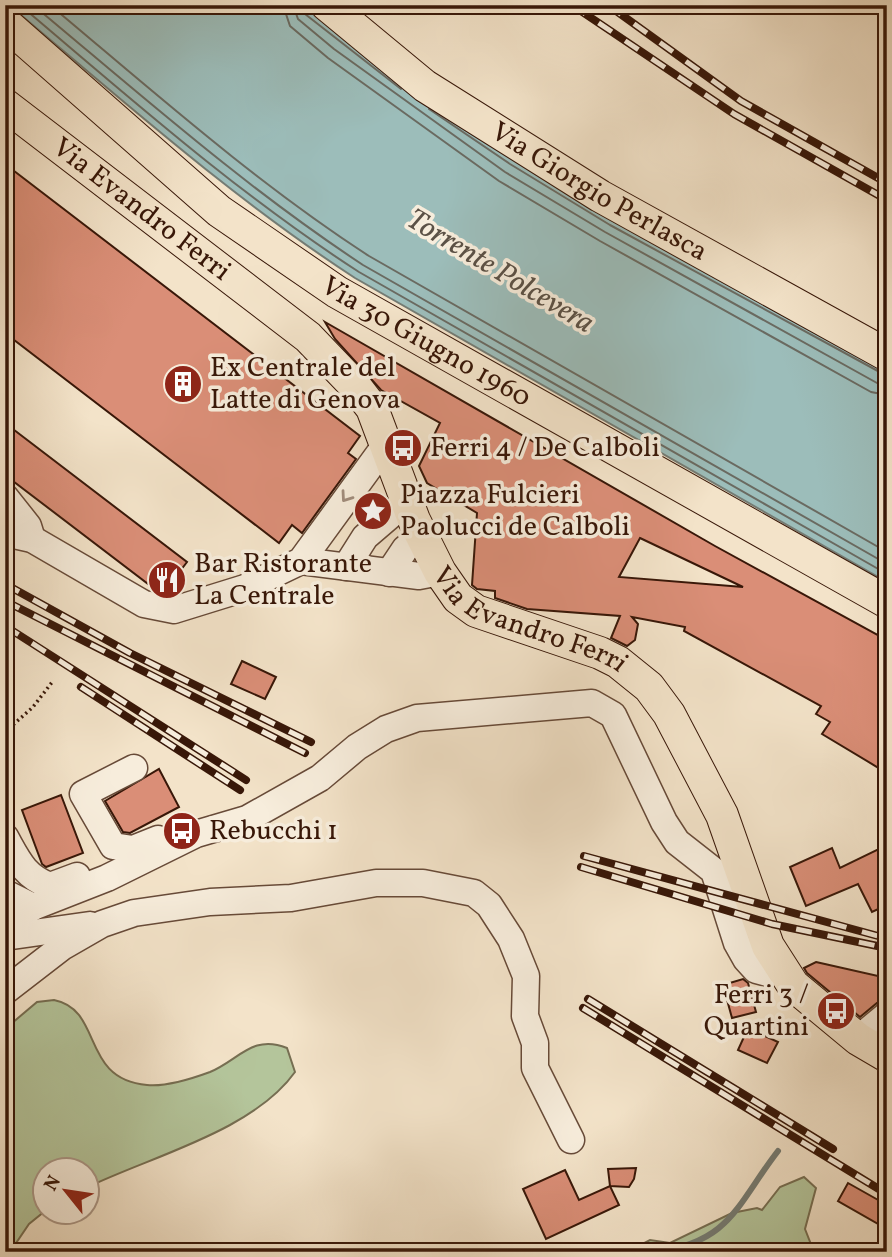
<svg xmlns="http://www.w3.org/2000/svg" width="892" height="1257" font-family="Vollkorn,serif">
<rect width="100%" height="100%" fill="#f3e3c9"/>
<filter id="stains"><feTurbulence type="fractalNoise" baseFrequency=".00286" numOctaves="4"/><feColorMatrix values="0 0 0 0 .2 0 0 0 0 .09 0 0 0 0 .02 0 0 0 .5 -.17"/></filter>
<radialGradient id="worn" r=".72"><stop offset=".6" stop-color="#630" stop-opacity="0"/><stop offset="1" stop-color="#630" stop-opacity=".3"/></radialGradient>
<g fill="#b4c59b" stroke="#766e52" stroke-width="2">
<path d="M54 1000C104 1010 80 1079 147 1085 166 1087 191 1079 210 1072 239 1060 252 1034 287 1048L295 1072C253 1131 152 1156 88 1187V1170H46L45 1211 29 1224 10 1252H5V1029L37 1002Z"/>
<polygon points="804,1177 816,1188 805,1229 814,1252 627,1252 650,1240 670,1243 732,1213 757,1208 762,1210 780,1187"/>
</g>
<path fill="#9cbdba" stroke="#747b73" stroke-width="2" d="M9 5H306L344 37 887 370V582L355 278C232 198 122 100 9 5Z"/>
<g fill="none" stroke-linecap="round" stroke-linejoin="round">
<g stroke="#6a6a61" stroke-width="2">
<path d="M20 5C130 98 238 194 359 272L887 574"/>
<path d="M33 5C141 95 246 188 363 265L887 564"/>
<path d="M50 5C154 92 255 182 369 256L887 552"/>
<polyline points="283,5 290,26 328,58 499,181 600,241 871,392 887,395"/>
<polyline points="293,5 298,19 334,49 505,172 605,232 877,383 887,385"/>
<polyline points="302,5 305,14 401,89"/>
<polyline points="429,109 510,164 610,225 887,376"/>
</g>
<path stroke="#747b73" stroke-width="6" d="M656 1252C731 1242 737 1204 778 1151"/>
</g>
<g fill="#da8e77" stroke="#381708" stroke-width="2" fill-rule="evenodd">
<polygon points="5,164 360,436 348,453 356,459 302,533 292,525 279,543 5,333"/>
<path d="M325 322 715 546 887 640V762L877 767 822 734 830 722 816 714 821 706 684 631 685 627 632 617 638 624 635 640 627 646 611 638 620 616 527 609 495 598V591L477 589 472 585 477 513 427 483 419 466 440 423 381 390 335 339ZM640 538 743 587 619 577Z"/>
<polygon points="5,423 187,562 164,592 156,590 5,475"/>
<polygon points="242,661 276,677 265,699 231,684"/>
<polygon points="159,769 179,807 130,833 123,832 105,801"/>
<polygon points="61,795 83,853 46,867 42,864 22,810"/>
<polygon points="887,845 887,905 872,912 858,884 806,906 790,867 832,848 840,868"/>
<polygon points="816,962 887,978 887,1000 877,1003 860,1017 807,973 804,968"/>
<polygon points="743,979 748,983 756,1012 732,1018 723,985"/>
<polygon points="748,1028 778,1042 767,1063 738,1050"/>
<polygon points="636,1168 634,1179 629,1187 610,1186 608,1169"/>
<polygon points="565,1170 579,1200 610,1186 619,1205 546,1239 523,1189"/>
<polygon points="848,1183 887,1205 887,1229 838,1201"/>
</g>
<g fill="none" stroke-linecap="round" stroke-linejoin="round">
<defs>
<g id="minor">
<polyline points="5,497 28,526 32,539"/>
<polyline points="5,533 32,539 144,604 174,610 245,588 301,561 387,443"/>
<polyline points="301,561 419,576 440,572"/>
<polyline points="346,567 365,537 407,501"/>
<polyline points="389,573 405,549 422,535"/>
<polyline points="134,768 83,794 113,846 133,849 158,839"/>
<path d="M5 837C18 860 24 876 50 886L77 876"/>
<polyline points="5,893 33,907"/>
<polyline points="5,925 33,907 107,878 196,834 247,819 320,778 357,747 386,729 417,718 592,703 613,715 664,822 677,842 714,871 737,943 746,959 756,970 768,973 781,966"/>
<polyline points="5,937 90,925"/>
<polyline points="5,991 62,947 102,924 134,913 210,902 291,898 376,883 423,883 474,893 489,905 511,939 526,976 525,1016 535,1043 535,1068 571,1140"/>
<polyline points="858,1039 887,1015"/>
</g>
<g id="major">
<path id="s1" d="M327 5 425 86 600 196 887 355"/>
<path id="s2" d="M5 23 219 211 337 292 887 602"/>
<path id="s3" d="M5 105 308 337 355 386 372 408 414 520 440 572 458 598 476 611 600 653 618 662 649 687 669 714 722 815 768 946 793 985 858 1039 887 1056"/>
</g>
</defs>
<use href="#minor" stroke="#674a38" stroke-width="29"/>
<use href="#major" stroke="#381708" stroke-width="34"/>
<polyline stroke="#381708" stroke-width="3.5" stroke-dasharray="2 3.5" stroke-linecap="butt" points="5,732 33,707 53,681"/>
<use href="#minor" stroke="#f7eddc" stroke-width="26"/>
<use href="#major" stroke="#f3e3c9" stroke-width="32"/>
<defs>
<g id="rail">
<polyline points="572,5 734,114 887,200"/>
<polyline points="608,5 741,101 887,183"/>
<polyline points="5,584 130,653 311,742"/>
<polyline points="5,601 305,753"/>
<polyline points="5,626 246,780"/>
<polyline points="81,687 240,790"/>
<polyline points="584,856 878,936"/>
<polyline points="581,867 772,924 887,948"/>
<polyline points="588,999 833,1149"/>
<polyline points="583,1008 887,1194"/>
</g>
</defs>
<use href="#rail" stroke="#381708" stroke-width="8"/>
<use href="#rail" stroke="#f7eddc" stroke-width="5" stroke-dasharray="16" stroke-linecap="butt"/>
</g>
<defs><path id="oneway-chevron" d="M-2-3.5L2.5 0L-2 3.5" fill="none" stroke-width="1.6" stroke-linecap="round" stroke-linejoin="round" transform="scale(1.75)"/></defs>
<use stroke="#a18d7d" href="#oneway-chevron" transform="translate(346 497) rotate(125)"/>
<defs>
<symbol id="building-disc" viewBox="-11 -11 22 22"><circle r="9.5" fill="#8f2418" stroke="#f7eddc"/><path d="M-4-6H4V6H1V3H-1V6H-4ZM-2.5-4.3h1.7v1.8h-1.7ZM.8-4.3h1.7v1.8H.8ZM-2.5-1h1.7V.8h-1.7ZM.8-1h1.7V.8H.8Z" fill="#fff"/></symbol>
<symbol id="bus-disc" viewBox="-11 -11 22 22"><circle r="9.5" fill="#8f2418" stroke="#f7eddc"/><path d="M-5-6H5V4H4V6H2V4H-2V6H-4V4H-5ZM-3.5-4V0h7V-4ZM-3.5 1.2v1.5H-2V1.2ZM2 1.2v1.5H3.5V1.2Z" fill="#fff"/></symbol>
<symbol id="sight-disc" viewBox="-11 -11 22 22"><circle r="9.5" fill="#8f2418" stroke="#f7eddc"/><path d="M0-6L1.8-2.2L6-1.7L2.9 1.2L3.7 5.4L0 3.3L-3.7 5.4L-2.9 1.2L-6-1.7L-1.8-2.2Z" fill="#fff"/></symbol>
<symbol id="restaurant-disc" viewBox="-11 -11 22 22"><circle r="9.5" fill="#8f2418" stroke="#f7eddc"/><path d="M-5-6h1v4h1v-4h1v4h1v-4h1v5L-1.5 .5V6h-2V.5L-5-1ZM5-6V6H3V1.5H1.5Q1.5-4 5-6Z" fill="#fff"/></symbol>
</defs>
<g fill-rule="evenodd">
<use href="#building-disc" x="161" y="362" width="44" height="44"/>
<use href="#bus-disc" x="381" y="426" width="44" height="44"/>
<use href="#sight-disc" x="351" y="489" width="44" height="44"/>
<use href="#restaurant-disc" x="145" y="558" width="44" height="44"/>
<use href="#bus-disc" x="160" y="809" width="44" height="44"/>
<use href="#bus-disc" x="814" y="989" width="44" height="44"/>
</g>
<g text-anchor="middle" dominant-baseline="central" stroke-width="7" stroke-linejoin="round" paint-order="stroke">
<g font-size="28" fill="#381708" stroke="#f7eddc">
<text stroke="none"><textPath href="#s1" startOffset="331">Via Giorgio Perlasca</textPath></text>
<text stroke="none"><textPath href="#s3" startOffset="172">Via Evandro Ferri</textPath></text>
<text stroke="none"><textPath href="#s2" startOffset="530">Via 30 Giugno 1960</textPath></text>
<text stroke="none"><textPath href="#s3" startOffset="760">Via Evandro Ferri</textPath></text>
</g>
<g font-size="28" fill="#381708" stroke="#f7eddc" text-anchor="start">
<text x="210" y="368">Ex Centrale del<tspan x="210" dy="32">Latte di Genova</tspan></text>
<text x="430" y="448">Ferri 4 / De Calboli</text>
<text x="400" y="495">Piazza Fulcieri<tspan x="400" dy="32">Paolucci de Calboli</tspan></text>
<text x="194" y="564">Bar Ristorante<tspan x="194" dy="32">La Centrale</tspan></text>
<text x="209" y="831">Rebucchi 1</text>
<text x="809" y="995" text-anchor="end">Ferri 3 /<tspan x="809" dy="32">Quartini</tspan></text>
</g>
<g font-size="30" font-style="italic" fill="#5b5146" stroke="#f7eddc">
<text transform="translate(500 272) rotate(31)">Torrente Polcevera</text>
</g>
</g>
<rect width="892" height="1257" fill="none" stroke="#f3e3c9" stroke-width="28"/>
<rect x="7" y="7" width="878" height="1243" fill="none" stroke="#381708" stroke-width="3.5"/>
<rect x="14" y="14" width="864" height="1229" fill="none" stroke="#381708" stroke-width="2"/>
<g transform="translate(66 1191) rotate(300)"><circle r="33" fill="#f7eddc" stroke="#ab9787" stroke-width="2"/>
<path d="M0-5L12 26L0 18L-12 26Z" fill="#8f2418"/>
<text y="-10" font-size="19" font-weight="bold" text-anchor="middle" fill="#381708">N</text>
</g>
<rect width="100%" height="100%" filter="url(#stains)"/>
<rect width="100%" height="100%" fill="url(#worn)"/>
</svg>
